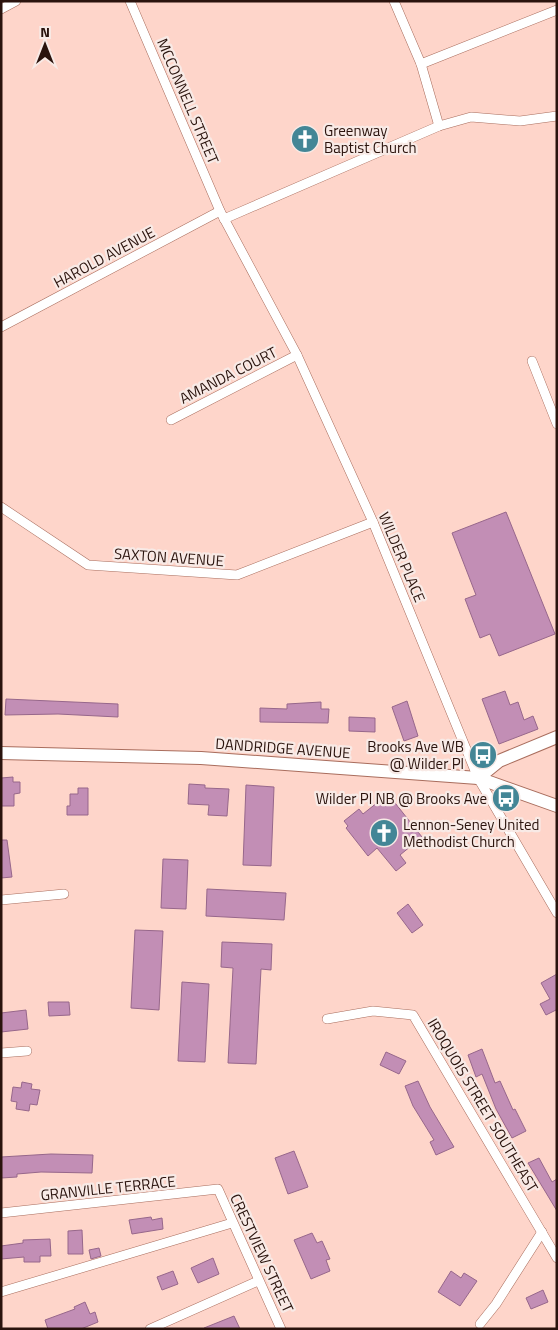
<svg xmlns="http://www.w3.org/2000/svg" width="558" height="1330" font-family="'Titillium Web',sans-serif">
<rect width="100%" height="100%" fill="#fed5ca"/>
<g fill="#c28eb5" stroke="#97678b">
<polygon points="506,512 555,634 499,656 490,634 480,638 465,599 476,595 452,533"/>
<polygon points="505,691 510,705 518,702 524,720 533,716 538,729 499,744 482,699"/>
<polygon points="6,699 118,704 118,717 58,714 5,715"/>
<polygon points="407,701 418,736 404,741 392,707"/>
<polygon points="321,702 321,709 329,709 328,723 260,722 260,708 287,709 287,704"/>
<polygon points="349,717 375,718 375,732 349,731"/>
<polygon points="13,777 13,782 20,782 20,793 14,794 14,806 1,806 1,778"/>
<polygon points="189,784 205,785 205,788 229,789 227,816 208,815 209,805 188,804"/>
<polygon points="246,785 274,787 271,866 243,865"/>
<polygon points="78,788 88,788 88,815 67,815 67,806 70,806 70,794 78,794"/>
<polygon points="388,794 422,837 400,855 406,863 396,871 377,848 368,856 346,828 348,826 344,821 359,809 363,814"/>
<polygon points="1,840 7,840 12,877 1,878"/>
<polygon points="163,859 188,860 186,909 161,908"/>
<polygon points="207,889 286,893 284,920 206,916"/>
<polygon points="408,904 423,925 412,933 397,913"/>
<polygon points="135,930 163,931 159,1010 131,1008"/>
<polygon points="222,942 272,944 271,970 261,969 256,1064 228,1063 233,968 221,967"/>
<polygon points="557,974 557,1012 556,1010 546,1015 540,1004 550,999 541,983"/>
<polygon points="182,982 209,984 205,1062 178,1061"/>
<polygon points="48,1002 69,1002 70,1015 49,1016"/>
<polygon points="26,1010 28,1029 1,1032 1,1013"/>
<polygon points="482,1049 495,1083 500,1081 513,1110 515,1109 526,1131 512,1138 496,1109 482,1074 476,1077 468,1055"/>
<polygon points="386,1052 406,1061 399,1074 380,1065"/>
<polygon points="418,1081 430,1107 454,1147 436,1155 430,1142 434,1140 413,1106 405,1086"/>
<polygon points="22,1082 32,1084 31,1089 40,1090 37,1105 30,1104 29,1111 16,1109 17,1102 11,1101 13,1087 21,1088"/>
<polygon points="294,1151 308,1187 288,1194 275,1158"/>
<polygon points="51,1154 93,1155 92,1173 41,1172 17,1174 17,1177 1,1178 1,1157"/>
<polygon points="539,1158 552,1182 557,1179 557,1211 528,1163"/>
<polygon points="151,1217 152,1220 162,1218 163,1229 132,1234 129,1220"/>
<polygon points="82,1230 83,1254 68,1254 68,1231"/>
<polygon points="312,1233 317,1243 322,1241 330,1259 326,1260 330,1271 311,1279 294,1240"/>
<polygon points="50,1239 51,1256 40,1256 40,1262 24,1262 24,1257 1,1259 1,1246 23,1243 23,1240"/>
<polygon points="99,1248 101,1256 91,1259 89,1250"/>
<polygon points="213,1258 219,1274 198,1283 191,1268"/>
<polygon points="173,1271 178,1284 162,1290 157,1277"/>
<polygon points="451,1271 461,1278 464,1273 477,1281 460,1306 438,1292"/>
<polygon points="543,1290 548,1302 531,1309 526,1298"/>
<polygon points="85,1302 90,1314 95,1312 98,1322 81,1329 48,1329 45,1320 75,1309 74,1307"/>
<polygon points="234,1316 240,1329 204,1329 204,1328"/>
</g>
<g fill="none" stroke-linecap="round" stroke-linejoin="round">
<defs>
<g id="street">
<polyline points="130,1 220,211 297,355 373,522 478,778 557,913"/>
<polyline points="394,1 421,64 439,126"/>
<polyline points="1,9 16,1"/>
<polyline points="421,64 557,10"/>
<polyline points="224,219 439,126 471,117 520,121 557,116"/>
<polyline points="1,327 220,211"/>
<polyline points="532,361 557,424"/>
<polyline points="171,420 297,355"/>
<polyline points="1,507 88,565 237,575 373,522"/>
<polyline points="1,900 64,894"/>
<polyline points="327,1019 373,1011 413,1015 557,1258"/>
<polyline points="1,1053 27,1051"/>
<polyline points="1,1213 218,1189 281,1329"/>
<polyline points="1,1292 232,1223"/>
<polyline points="480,1324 496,1304 542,1232"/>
<polyline points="150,1329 258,1281"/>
</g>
<g id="secondary">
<polyline points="1,753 201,758 478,778 557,806"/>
<polyline points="478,778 499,761 557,737"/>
</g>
</defs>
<use href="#street" stroke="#a96d5d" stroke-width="10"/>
<use href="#secondary" stroke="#a96d5d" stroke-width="14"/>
<use href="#street" stroke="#fff" stroke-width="9"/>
<use href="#secondary" stroke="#fff" stroke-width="12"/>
</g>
<defs>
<symbol id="church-disc" viewBox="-11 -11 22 22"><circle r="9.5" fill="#438696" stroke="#f8eae6"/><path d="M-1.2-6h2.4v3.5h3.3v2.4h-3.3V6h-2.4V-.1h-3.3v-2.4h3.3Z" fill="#fff"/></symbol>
<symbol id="bus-disc" viewBox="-11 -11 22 22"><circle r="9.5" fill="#438696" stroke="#f8eae6"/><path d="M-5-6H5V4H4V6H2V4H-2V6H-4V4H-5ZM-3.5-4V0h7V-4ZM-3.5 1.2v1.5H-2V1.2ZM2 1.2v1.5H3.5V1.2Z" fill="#fff"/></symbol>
</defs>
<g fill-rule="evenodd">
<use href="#church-disc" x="289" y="123" width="32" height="32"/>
<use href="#bus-disc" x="467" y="739" width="32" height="32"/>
<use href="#bus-disc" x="490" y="782" width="32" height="32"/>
<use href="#church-disc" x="368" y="817" width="32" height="32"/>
</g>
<g text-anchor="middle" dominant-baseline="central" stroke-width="4.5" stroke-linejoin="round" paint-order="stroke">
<g font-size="15" fill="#2a130d" stroke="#f8eae6">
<text transform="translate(188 101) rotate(67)">MCCONNELL STREET</text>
<text transform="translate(104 257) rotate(-28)">HAROLD AVENUE</text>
<text transform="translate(228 375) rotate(-27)">AMANDA COURT</text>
<text transform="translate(169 557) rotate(4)">SAXTON AVENUE</text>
<text transform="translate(402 557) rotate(67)">WILDER PLACE</text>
<text transform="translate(283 748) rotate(4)">DANDRIDGE AVENUE</text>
<text transform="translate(483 1105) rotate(59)">IROQUOIS STREET SOUTHEAST</text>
<text transform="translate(108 1188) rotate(-6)">GRANVILLE TERRACE</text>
<text transform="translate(262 1253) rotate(65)">CRESTVIEW STREET</text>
</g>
<g font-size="15" fill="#2a130d" stroke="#f8eae6" text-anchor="start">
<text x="324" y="130">Greenway<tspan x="324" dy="17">Baptist Church</tspan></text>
<text x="464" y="746" text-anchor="end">Brooks Ave WB<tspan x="464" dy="17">@ Wilder Pl</tspan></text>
<text x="487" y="798" text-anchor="end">Wilder Pl NB @ Brooks Ave</text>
<text x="403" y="824">Lennon-Seney United<tspan x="403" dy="17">Methodist Church</tspan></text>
</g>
</g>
<rect width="558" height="1330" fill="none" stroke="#2a130d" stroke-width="5"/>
<g transform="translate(45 45)" stroke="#f8eae6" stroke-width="4" paint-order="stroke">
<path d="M0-4L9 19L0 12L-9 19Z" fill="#2a130d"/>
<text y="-8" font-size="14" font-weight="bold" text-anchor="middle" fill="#2a130d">N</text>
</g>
</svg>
